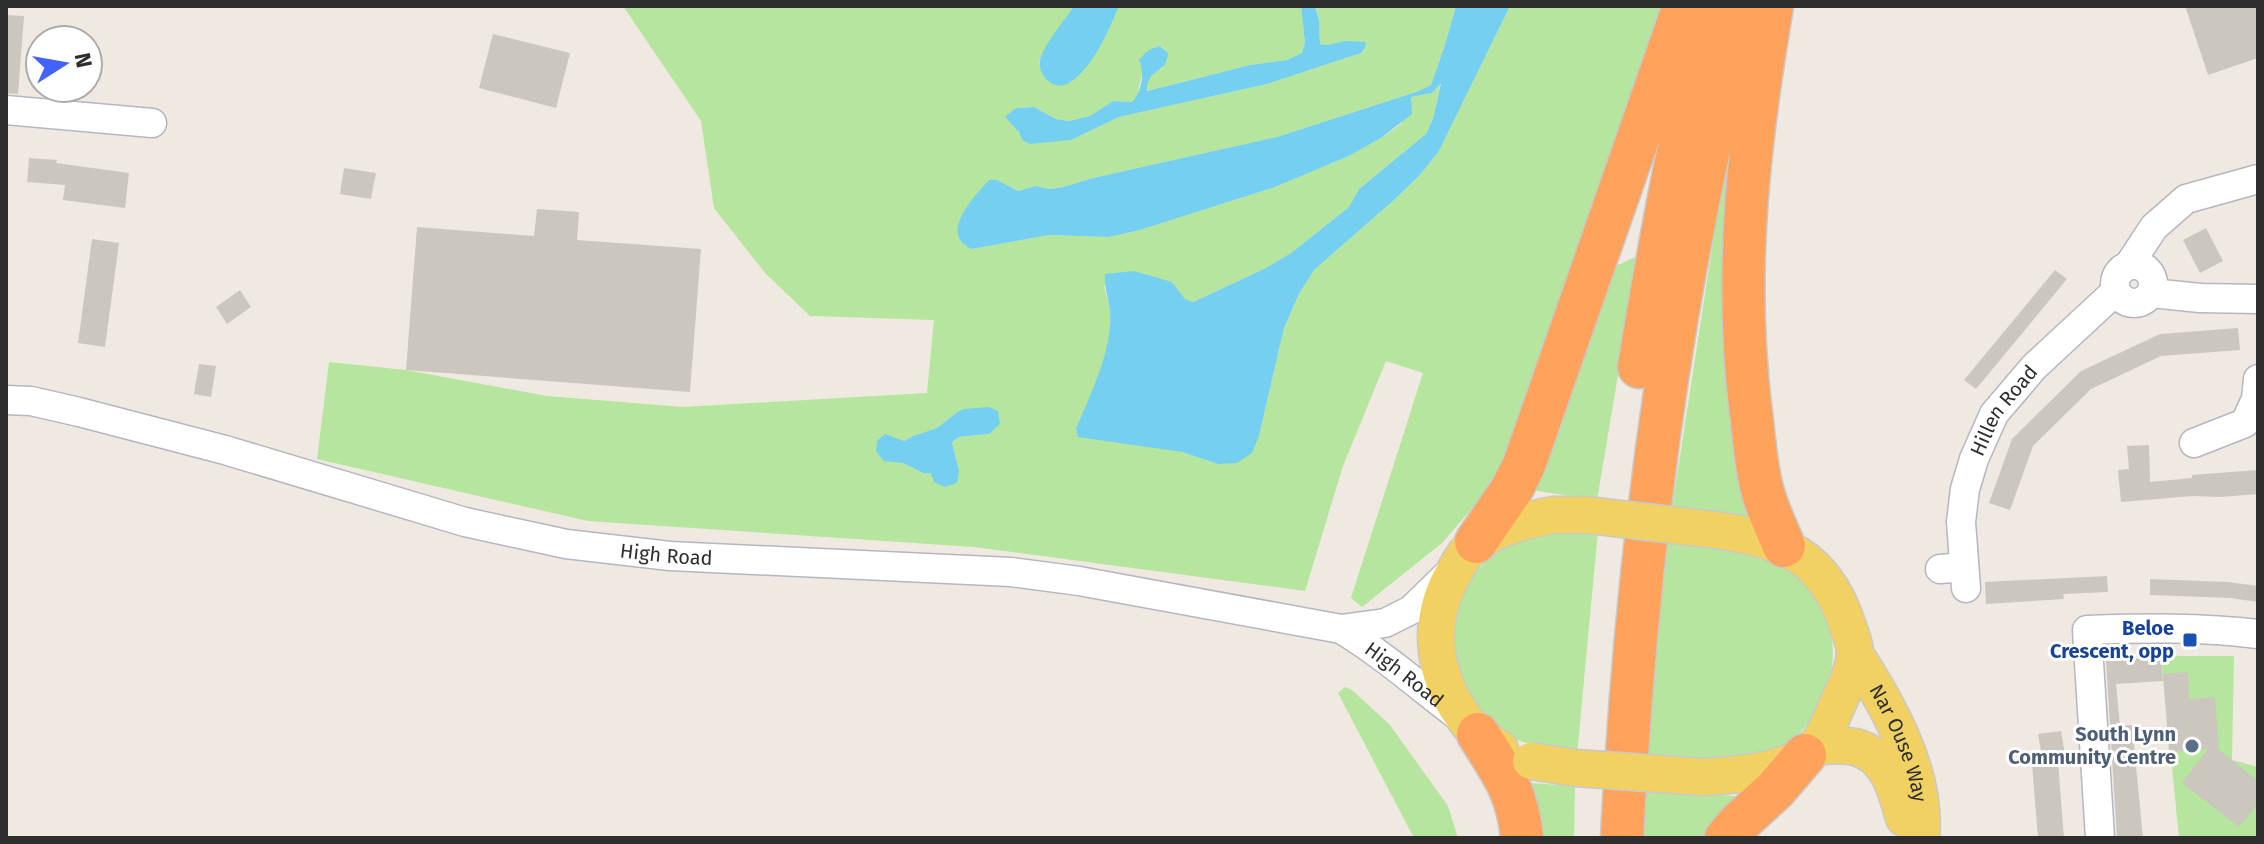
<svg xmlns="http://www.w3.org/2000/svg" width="2264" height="844" font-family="'Fira Sans',sans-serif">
<rect width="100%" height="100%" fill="#efe9e1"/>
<g fill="#b6e59e" fill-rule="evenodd">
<path d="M623 6H1074L1042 54 1039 64 1119 6H1301L1305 44 1302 53 1287 60 1250 65 1146 91C1147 77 1150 74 1162 69L1168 53 1161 46 1154 47 1143 70 1137 96 1132 102 1113 101 1090 116 1069 121 1056 119 1034 107 1016 108 1006 118 1019 132 1022 140H1071L1119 117 1267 84 1361 53 1365 49 1344 41 1327 45 1320 44 1319 20 1315 6H1456L1444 48 1431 85 1416 92 1277 137 1093 178 1063 187 1050 189 1036 186 1018 191 997 180 972 249 1049 235 1109 237 1140 230 1275 187 1349 156 1381 138 1401 124 1411 97 1432 93 1441 81 1433 119 1426 134 1359 189 1349 207 1291 253 1266 268 1193 302 1185 299 1172 282 1104 286C1106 294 1109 303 1110 311 1114 348 1090 396 1076 429L1078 436 1182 452 1218 464 1259 436 1284 328 1299 294 1314 270 1394 200 1419 176 1439 151 1510 6H1667L1514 460 1442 543 1362 607 1351 598 1423 373 1386 361 1343 466 1305 591 974 547 588 521 317 459 329 362 406 370 547 396 683 407 927 393 934 320 810 316 765 273 714 208 701 121ZM956 413 989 434 959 437 952 442 959 471 923 473 903 463 904 441 913 436 937 428Z"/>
<polygon points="1738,153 1755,518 1672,508 1726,158"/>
<polygon points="1638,256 1597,500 1531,490 1602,272"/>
<path d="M1598 531 1577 755C1557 750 1524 744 1507 736 1485 727 1458 687 1454 664 1452 650 1452 630 1454 615 1456 594 1484 558 1502 548 1531 532 1566 533 1598 531Z"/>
<path d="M1663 538C1704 544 1760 544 1793 569 1844 607 1844 683 1805 727 1795 739 1780 752 1766 756 1730 768 1680 760 1643 758Z"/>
<polygon points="2161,656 2234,656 2232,760 2258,767 2258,838 2179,838"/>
<polygon points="1345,687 1352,690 1390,725 1448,806 1458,838 1414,838 1338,693"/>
<polygon points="1530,783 1575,786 1574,838 1533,838"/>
<polygon points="1642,789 1734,796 1737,804 1709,838 1639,838"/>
</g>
<g fill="#75cff0">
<path d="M1074 6H1119C1108 31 1095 64 1072 81 1054 95 1033 73 1042 54 1050 37 1064 21 1074 6Z"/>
<path d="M1301 6H1315L1319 20 1320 44 1327 45 1344 41 1366 42 1365 48 1361 53 1267 84 1119 117 1071 140 1030 144 1022 140 1019 132 1005 117 1016 108 1034 107 1056 119 1069 121 1090 116 1113 101 1132 102C1142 91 1145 73 1139 60 1146 52 1150 48 1160 46L1168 53C1167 75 1146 68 1147 91L1250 65 1287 60 1302 53 1305 43Z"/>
<path d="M1456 6H1510L1439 151 1419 176 1394 200 1314 270 1299 294 1284 328 1259 436 1252 453 1237 463 1218 464 1182 452 1078 437 1076 429C1090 395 1113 349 1110 312 1109 299 1104 288 1105 274L1134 271 1172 282 1185 299 1193 302 1266 268 1291 253 1349 207 1359 189 1426 134 1433 119 1441 83 1432 93 1411 97 1412 114 1381 138 1349 156 1275 187 1140 230 1109 237 1049 235 972 249C937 234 975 196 989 180H997L1018 191 1036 186 1050 189 1063 187 1093 178 1277 137 1416 92 1431 85 1444 48Z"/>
<polygon points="989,407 998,411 1000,424 989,434 959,437 952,442 959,471 957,483 945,487 934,482 931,473 923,473 903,463 884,461 876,451 877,441 885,434 904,441 913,436 937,428 956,413 964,409"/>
</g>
<g fill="#cbc7bf">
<polygon points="2185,6 2258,6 2258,58 2208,75"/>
<polygon points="6,15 24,16 18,94 6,93"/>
<polygon points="493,34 570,53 556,108 479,88"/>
<polygon points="29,158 57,160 56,163 129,173 125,208 63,200 65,185 27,182"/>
<polygon points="344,168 376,173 371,199 340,194"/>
<polygon points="537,209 579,212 577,240 701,249 690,392 406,370 417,227 534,236"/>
<polygon points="2206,228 2223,261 2200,273 2183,240"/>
<polygon points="92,239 119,243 105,347 78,343"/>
<polygon points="2055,270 2067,279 1976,389 1964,380"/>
<polygon points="240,290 251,307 227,324 216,307"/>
<polygon points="2238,328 2240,350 2161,356 2091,389 2033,446 2010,510 1989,503 2012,439 2081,371 2160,334"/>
<polygon points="199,364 216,366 211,397 194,394"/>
<polygon points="2149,445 2150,482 2192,478 2192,475 2258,470 2258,494 2220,497 2193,496 2121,502 2118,470 2129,469 2127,446"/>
<polygon points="2107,576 2108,592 2063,594 2064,599 1986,604 1985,582"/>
<polygon points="2150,579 2228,582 2258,586 2258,602 2231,598 2150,595"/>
<polygon points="2161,656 2163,681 2116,684 2120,726 2132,725 2143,838 2117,838 2106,661"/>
<polygon points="2188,672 2189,699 2215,697 2219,748 2217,748 2258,781 2258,804 2239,827 2182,783 2208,749 2169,752 2163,674"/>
<polygon points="2061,731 2066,760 2058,762 2064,838 2038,838 2032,764 2043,763 2038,734"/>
</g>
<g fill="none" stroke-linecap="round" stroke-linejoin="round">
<defs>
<g id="minor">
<polyline points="6,110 152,123"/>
<circle cx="2134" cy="284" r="19"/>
<polyline points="2129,265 2154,227 2186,199 2258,179"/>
<polyline points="2151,293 2200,298 2258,299"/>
<path id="s1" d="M6 400 31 401 79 412 225 450 465 522 566 544 670 556 1011 572 1079 581 1341 629 1385 623 1411 610 1450 572"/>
<polyline points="2194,443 2245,423 2256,399 2258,379"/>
<polyline points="1940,569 1964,567"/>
<path id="s2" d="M1966 588 1961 522 1965 489 1974 459 1994 414 2034 367 2116 291"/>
<path id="s3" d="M1341 629C1384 655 1422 689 1462 719"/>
<path d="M2100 838 2087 630C2144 628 2201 627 2258 634"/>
</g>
<g id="major">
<path id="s4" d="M1855 654C1888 705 1928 775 1921 838"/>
<path d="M1816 746C1828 746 1843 744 1855 747 1888 755 1896 790 1904 818"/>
<path d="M1500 749C1493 744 1485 740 1479 735 1469 727 1463 716 1456 706 1433 667 1429 623 1449 582 1456 568 1464 551 1478 542 1500 526 1528 520 1553 515"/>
<path d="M1703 777C1737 775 1773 772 1804 756 1821 747 1830 722 1837 705 1843 693 1855 667 1855 653 1855 642 1848 628 1845 618 1822 556 1784 541 1723 531"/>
</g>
<g id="highway">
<path d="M1772 6C1749 141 1734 268 1750 405 1754 433 1755 462 1762 489 1767 509 1776 527 1784 546"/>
<path d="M1639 367C1659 246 1681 125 1712 6"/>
<polyline points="1476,542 1512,489 1524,465 1684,6"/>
<path d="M1478 734C1501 771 1518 792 1522 838"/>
<path d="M1622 838C1636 558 1672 277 1743 6"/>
<polyline points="1726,838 1739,823 1775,790 1805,755"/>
</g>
</defs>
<use href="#minor" stroke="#b4b7c1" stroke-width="31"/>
<use href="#major" stroke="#c9c9c9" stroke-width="39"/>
<use href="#highway" stroke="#c9c9c9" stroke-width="45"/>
<use href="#minor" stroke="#fff" stroke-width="28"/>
<use href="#major" stroke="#f2d163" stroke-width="36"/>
<use href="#highway" stroke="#ffa35c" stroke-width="42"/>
<defs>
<g id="major-bridge">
<polyline points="1553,515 1588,515 1723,531"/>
<polyline points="1531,761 1576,768 1703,777"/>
</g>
</defs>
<use href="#major-bridge" stroke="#c9c9c9" stroke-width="39" stroke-linecap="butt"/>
<use href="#major-bridge" stroke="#f2d163" stroke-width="36"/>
</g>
<rect fill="#1a4fb4" stroke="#fff" stroke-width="3" x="2182" y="632" width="16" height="16" rx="4"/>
<circle fill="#5c6f8a" stroke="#fff" stroke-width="3" cx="2192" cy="746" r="8"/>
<g text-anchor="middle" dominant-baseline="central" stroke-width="6" stroke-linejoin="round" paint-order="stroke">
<g font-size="20" fill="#2e2e2e" stroke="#fff">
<text stroke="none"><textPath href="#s2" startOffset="188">Hillen Road</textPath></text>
<text stroke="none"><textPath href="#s1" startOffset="680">High Road</textPath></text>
<text stroke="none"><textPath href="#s3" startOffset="78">High Road</textPath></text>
<text stroke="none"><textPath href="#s4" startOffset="100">Nar Ouse Way</textPath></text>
</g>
<g font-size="20" font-weight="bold" fill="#164399" stroke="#fff" text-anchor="end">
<text x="2174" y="628">Beloe<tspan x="2174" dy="23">Crescent, opp</tspan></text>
</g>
<g font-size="20" font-weight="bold" fill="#4e5e75" stroke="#fff" text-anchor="end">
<text x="2176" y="734">South Lynn<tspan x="2176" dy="23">Community Centre</tspan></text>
</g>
</g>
<rect width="2264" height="844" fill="none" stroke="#2e2e2e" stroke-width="16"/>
<g transform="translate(64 64) rotate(79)"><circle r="38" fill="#ffffff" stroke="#ababab" stroke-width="2"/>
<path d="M0-6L14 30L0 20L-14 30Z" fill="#4264fb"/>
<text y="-12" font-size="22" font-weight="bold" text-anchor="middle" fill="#2e2e2e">N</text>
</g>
</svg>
